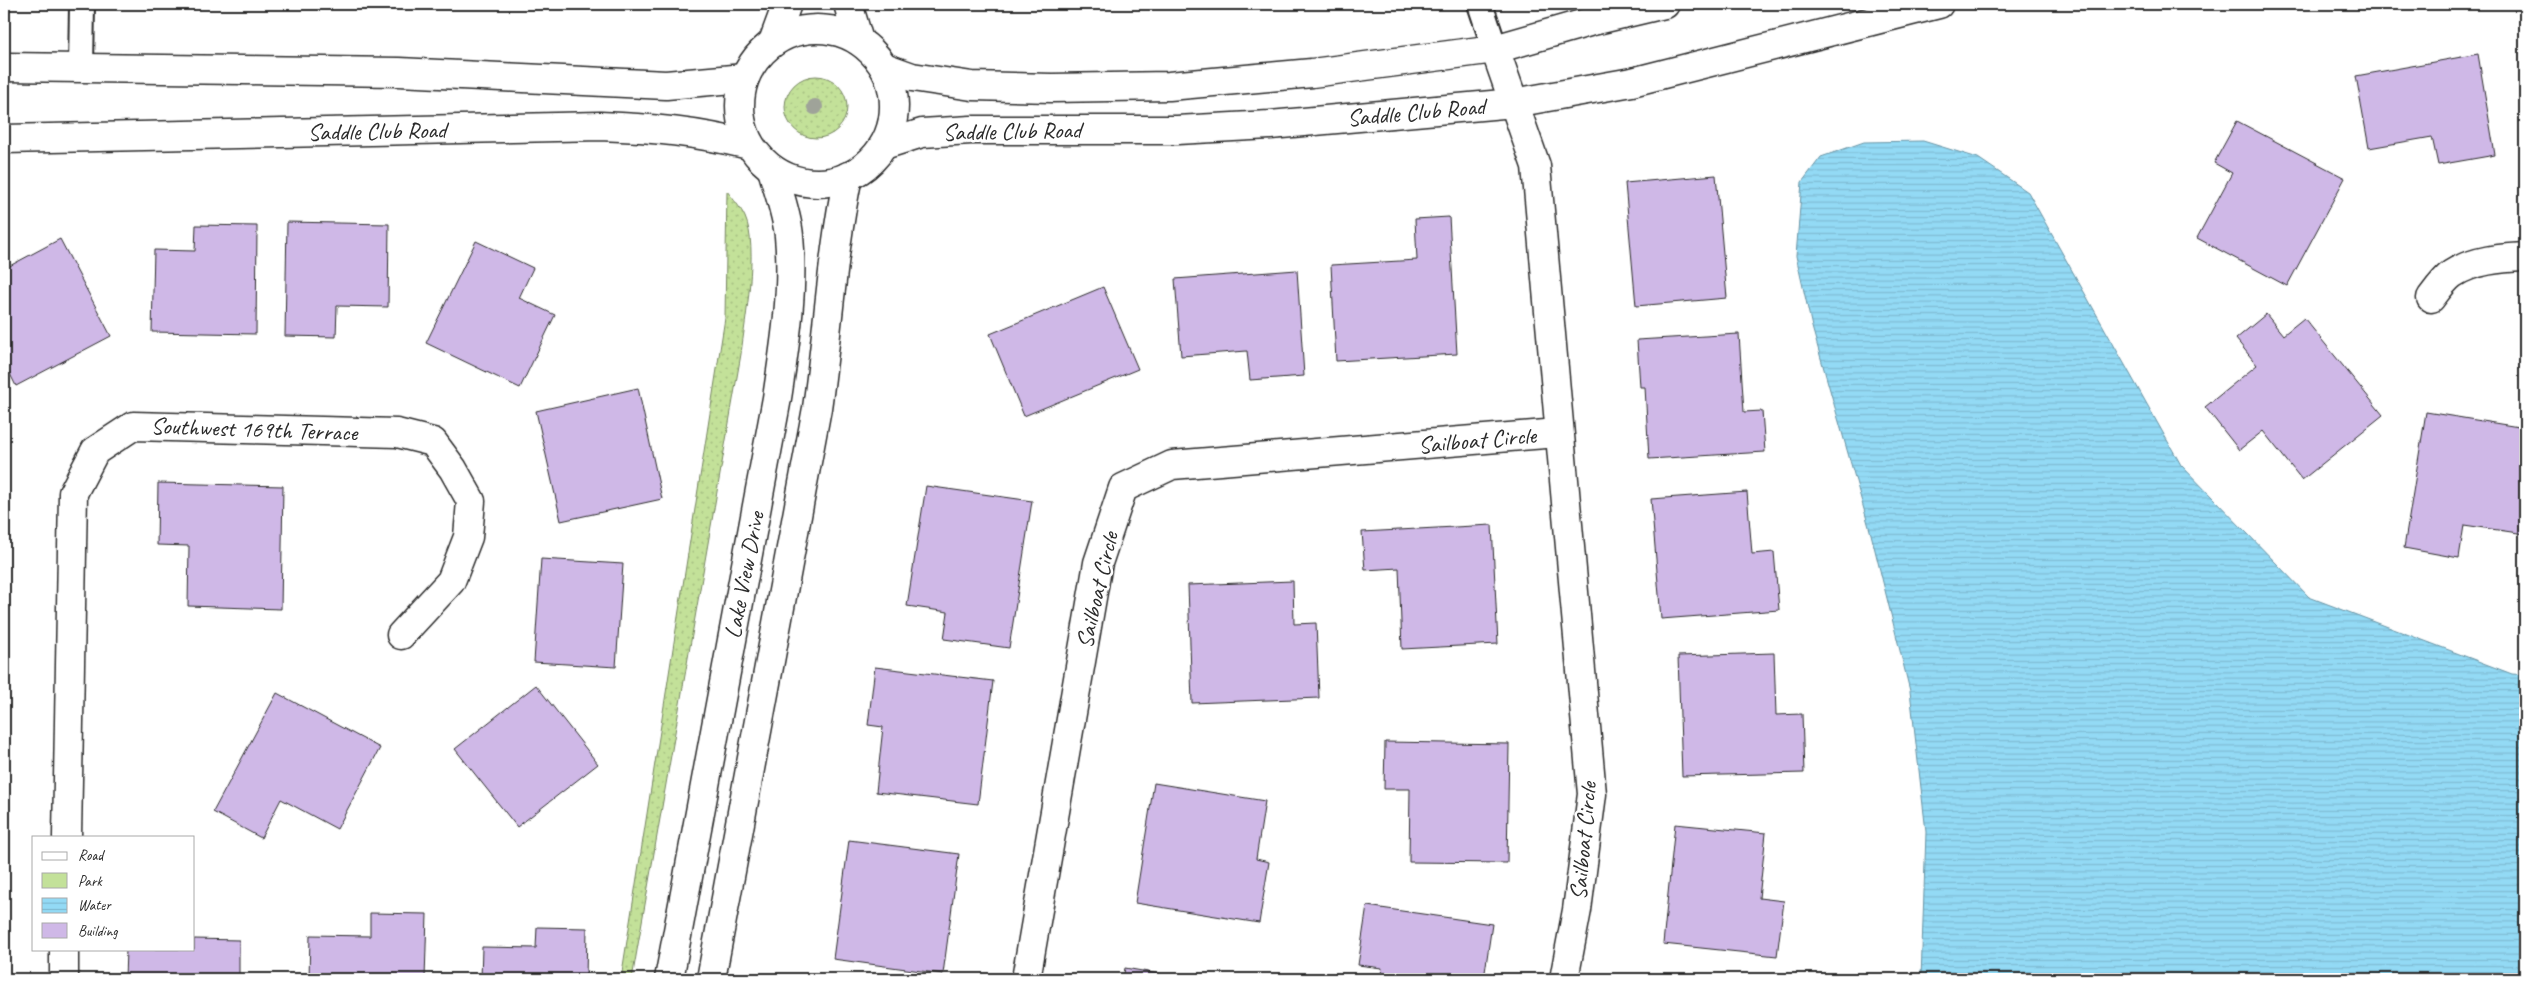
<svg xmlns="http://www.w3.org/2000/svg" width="2529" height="983" font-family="Caveat,sans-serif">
<defs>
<pattern id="green-dots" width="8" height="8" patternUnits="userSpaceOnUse" patternTransform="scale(1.25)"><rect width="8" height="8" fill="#c3e199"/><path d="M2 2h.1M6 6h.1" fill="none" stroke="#a8c184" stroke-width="1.8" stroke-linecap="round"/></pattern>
<pattern id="water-rules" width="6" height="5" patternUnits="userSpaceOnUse" patternTransform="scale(1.25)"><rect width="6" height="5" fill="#93daf5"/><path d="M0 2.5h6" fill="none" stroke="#7fbbd2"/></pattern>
</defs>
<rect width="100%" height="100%" fill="#fff"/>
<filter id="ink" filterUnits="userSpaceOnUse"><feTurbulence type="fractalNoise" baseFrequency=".02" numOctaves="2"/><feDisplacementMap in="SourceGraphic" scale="10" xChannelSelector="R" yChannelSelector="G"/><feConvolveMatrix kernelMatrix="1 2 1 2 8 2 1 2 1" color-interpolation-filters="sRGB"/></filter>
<g filter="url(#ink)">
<g fill="url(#green-dots)" stroke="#778662">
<circle cx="816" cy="107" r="31"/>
<path d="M727 191C733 199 741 208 745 217 759 248 745 319 741 354L632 979H621L725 318Z"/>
</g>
<polygon fill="url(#water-rules)" stroke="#6994a4" points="1923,141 1978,158 2028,192 2181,465 2309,597 2512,674 2525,675 2525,979 1921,979 1926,832 1910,691 1871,534 1812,327 1796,256 1802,182 1821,157 1864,142"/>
<g fill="#cfb8e7" stroke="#2b2b2b">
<polygon points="2478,54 2495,155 2438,165 2432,137 2369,148 2356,76"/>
<polygon points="2237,121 2345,178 2287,286 2197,238 2232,173 2214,163"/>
<polygon points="1716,175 1727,298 1636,306 1625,183"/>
<polygon points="1449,217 1457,354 1336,361 1331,265 1417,260 1415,219"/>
<polygon points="287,222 389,224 388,307 337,306 336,337 285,336"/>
<polygon points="196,225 257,226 256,334 152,332 154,250 195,251"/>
<polygon points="60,239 111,336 16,386 4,362 4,269"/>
<polygon points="476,241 533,268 519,298 555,315 520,388 426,343"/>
<polygon points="1297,270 1304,376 1250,380 1247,351 1181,356 1175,279"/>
<polygon points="1103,287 1138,369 1024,416 990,334"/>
<polygon points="2266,314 2283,335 2304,318 2383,415 2302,480 2263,431 2239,450 2205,407 2257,365 2236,339"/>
<polygon points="1739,334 1744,412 1762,411 1765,452 1649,459 1645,387 1640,387 1637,340"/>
<polygon points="638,388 662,499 561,521 536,411"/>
<polygon points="2426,412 2525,428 2525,534 2464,525 2459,558 2404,548"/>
<polygon points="158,483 283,486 281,609 188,606 189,546 157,545"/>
<polygon points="926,486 1032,501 1009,648 944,639 948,612 907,606"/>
<polygon points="1747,492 1752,554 1774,552 1779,610 1661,619 1651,499"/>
<polygon points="1492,525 1498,644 1402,649 1399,568 1365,570 1362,532"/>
<polygon points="541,559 623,564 616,667 534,662"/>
<polygon points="1293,581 1294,624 1316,623 1319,698 1192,703 1188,585"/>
<polygon points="1774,653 1776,715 1802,714 1804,773 1682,776 1678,656"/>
<polygon points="875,667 993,681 978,804 876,792 883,727 868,725"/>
<polygon points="536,685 598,764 517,827 455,749"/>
<polygon points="277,693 380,748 337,829 281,799 261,838 213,812"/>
<polygon points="1385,742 1509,744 1507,863 1409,862 1410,789 1384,789"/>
<polygon points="1154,783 1265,801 1256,859 1269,862 1259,923 1135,903"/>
<polygon points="1675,824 1766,833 1759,898 1784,901 1777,956 1663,944"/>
<polygon points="849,840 959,854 943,974 833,959"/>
<polygon points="1367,906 1492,924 1484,979 1380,979 1382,968 1358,965"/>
<polygon points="370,913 427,914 425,979 309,979 310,935 370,936"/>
<polygon points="537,927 587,928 586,979 481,979 482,947 536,948"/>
<polygon points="194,939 239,940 239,979 125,979 126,949 194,949"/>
<polygon points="1125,968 1188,979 1123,979"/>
</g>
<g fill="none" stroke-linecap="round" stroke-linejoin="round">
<defs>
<g id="lane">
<polyline points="1480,4 1495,49"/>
<polyline points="81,69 82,4"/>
</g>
<g id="street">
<polyline points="1495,49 1536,166 1592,794 1577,910 1564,979"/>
<path d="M2431 298C2437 290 2444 280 2452 274 2473 260 2502 258 2525 257"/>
<polyline points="67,837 73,493 95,451 133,426 397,433 433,442 453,469 471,501 468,537 451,581 401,635"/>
<polyline points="64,979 64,949"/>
<polyline points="1026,979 1098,563 1123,488 1172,465 1558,433"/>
</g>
<g id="secondary">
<polyline points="848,4 859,41"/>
<circle cx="817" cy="106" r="77"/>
<polyline points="773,42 787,4"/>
<polyline points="4,67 399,72 666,85 744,78"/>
<polyline points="884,67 912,77 972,86 1052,88 1169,86 1312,73 1495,49 1589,22 1665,4"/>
<path d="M4 139 600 126C654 128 696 132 749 145"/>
<polyline points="884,145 922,133 971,130 1177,130 1270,125 1514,103 1632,82 1939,4"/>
<path d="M669 979 777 398C785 345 794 290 789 236 787 214 778 191 772 169"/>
<path d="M711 979 817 408C828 331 832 253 848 176"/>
</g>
</defs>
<use href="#lane" stroke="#2b2b2b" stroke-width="28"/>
<use href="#street" stroke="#2b2b2b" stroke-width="31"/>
<use href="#secondary" stroke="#2b2b2b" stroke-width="31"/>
<use href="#lane" stroke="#fff" stroke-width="24"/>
<use href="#street" stroke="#fff" stroke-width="28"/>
<use href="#secondary" stroke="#fff" stroke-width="28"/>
</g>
<circle fill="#9fa399" cx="815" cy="107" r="8"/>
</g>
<g text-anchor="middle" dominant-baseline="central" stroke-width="5" stroke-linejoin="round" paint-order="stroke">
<g font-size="24" fill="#2b2b2b" stroke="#fff">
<text transform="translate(1416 112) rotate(-5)">Saddle Club Road</text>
<text transform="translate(377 131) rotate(-1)">Saddle Club Road</text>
<text transform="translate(1012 131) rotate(-1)">Saddle Club Road</text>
<text transform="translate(254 429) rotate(2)">Southwest 169th Terrace</text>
<text transform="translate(1477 440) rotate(-5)">Sailboat Circle</text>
<text transform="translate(744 575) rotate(-79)">Lake View Drive</text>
<text transform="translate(1097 590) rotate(-77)">Sailboat Circle</text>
<text transform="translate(1583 841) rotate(-85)">Sailboat Circle</text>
</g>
</g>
<rect width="2529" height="983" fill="none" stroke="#fff" stroke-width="20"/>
<rect x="10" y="10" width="2509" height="963" fill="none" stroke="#2b2b2b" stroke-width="2" filter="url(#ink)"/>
<rect x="32" y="836" width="162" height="115" fill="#ffffff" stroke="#aaaaaa"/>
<rect x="42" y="852" width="25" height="8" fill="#ffffff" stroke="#aaaaaa"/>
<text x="78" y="860" font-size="15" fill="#2b2b2b">Road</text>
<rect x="42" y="873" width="25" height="15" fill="#c3e199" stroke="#aaaaaa"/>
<text x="78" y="886" font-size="15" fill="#2b2b2b">Park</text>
<rect x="42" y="898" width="25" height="15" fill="url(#water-rules)" stroke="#aaaaaa"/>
<text x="78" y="910" font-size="15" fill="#2b2b2b">Water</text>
<rect x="42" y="923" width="25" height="15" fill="#cfb8e7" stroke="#aaaaaa"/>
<text x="78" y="936" font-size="15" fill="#2b2b2b">Building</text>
</svg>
